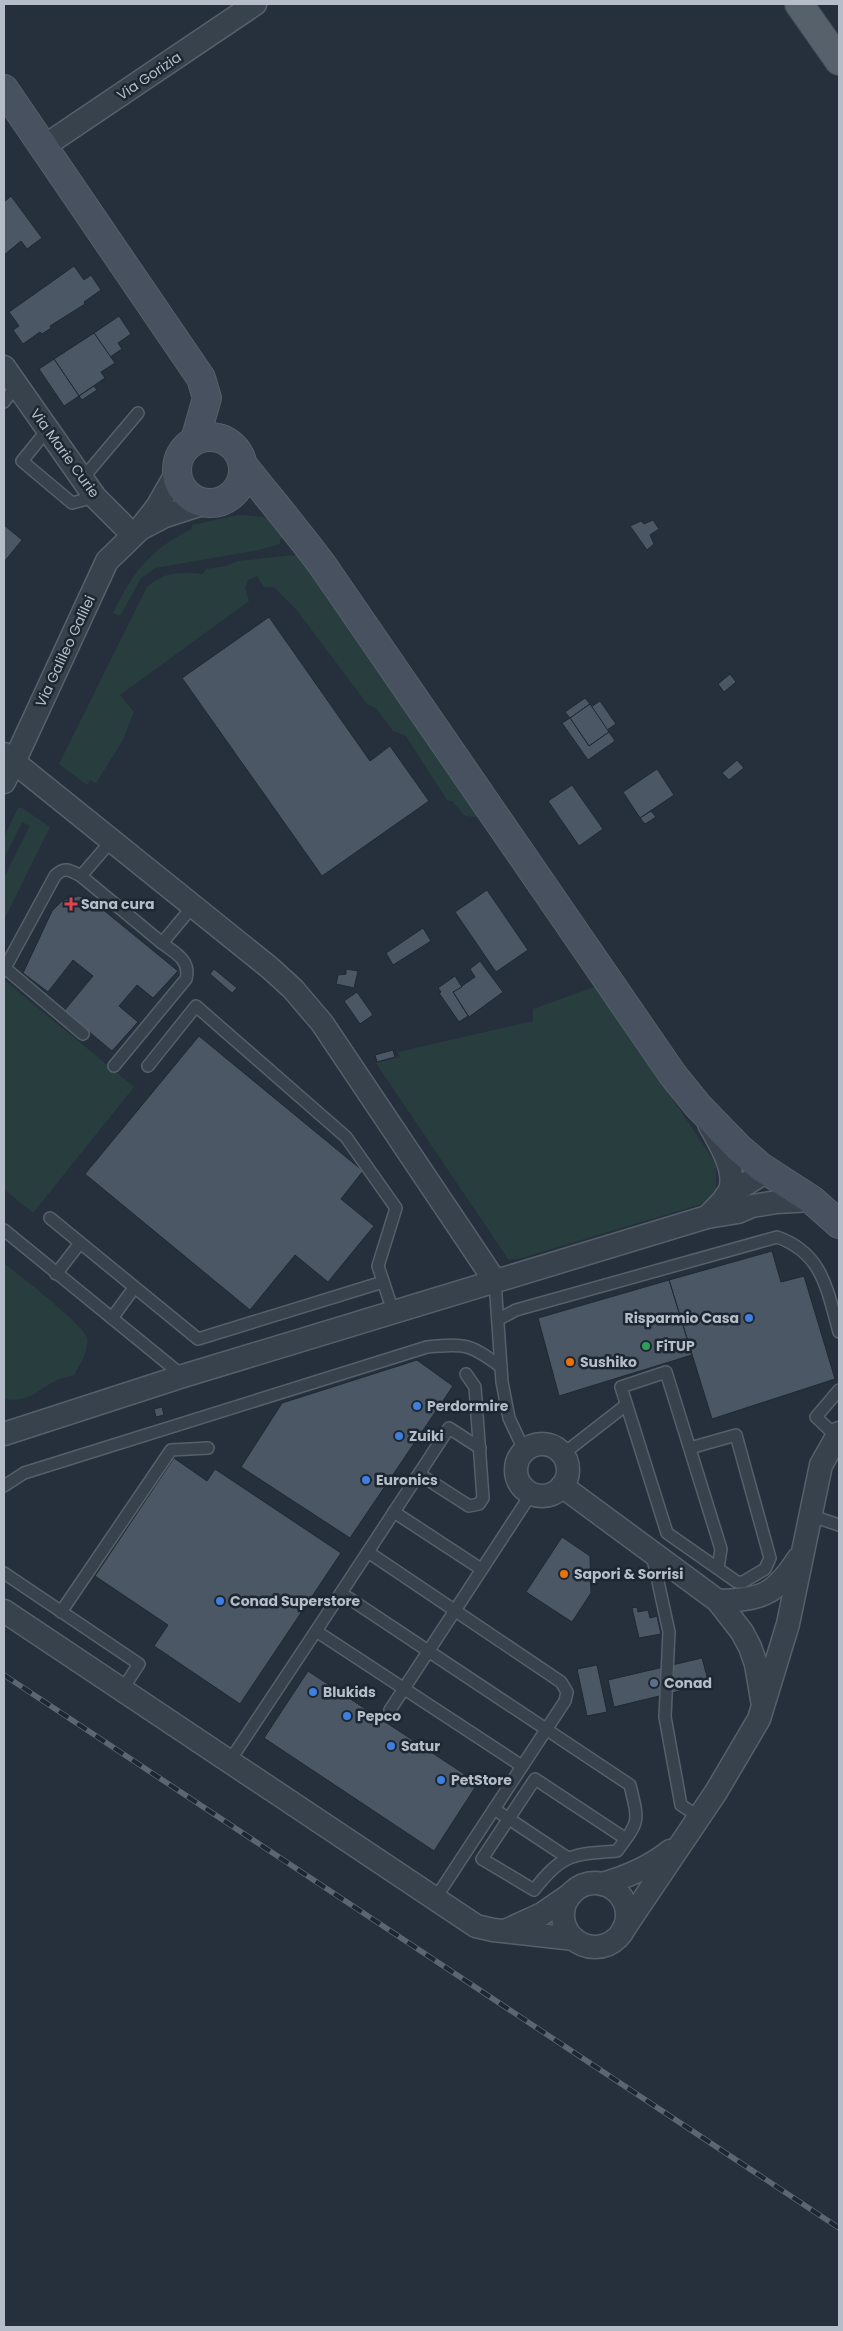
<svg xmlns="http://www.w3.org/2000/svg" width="843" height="2331" font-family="Poppins,sans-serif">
<rect width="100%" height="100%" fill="#25303c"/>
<g fill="#283e3e">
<path d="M239 515C266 516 275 518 294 537L280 539V544L259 550 155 568 141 578 120 616 113 613C133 572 150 549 192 529V525Z"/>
<path d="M306 554 486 818 465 816 452 801 447 800 406 736 393 731 376 708 368 705 296 609 274 587H264L257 576 248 580 245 588 249 601 120 695 134 712 122 742 96 783 90 780 87 785 59 764 147 587C164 571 182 572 203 574L206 569 226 566 238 561Z"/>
<polygon points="18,808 22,808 50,827 4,920 4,878 30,826 22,822 4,858 4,837"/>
<polygon points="4,980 134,1087 33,1213 4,1189"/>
<polygon points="597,986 716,1164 716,1188 708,1202 518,1259 508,1259 376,1063 399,1057 398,1052 533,1021 533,1009"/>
<path d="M4 1263C18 1274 85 1326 87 1338 89 1351 80 1364 74 1375 68 1377 61 1378 55 1381 36 1391 29 1403 4 1399Z"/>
</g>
<g fill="#4b5765" stroke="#1f2933">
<polygon points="11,196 42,238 27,249 21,241 4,255 4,202"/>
<polygon points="74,266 84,280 91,275 101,290 84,302 85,304 50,326 51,328 42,334 40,332 23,344 13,330 19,326 9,312"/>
<polygon points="119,316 131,334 118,343 122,349 110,357 94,333"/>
<polygon points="94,333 115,363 101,372 105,378 79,396 54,359"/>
<polygon points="54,359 79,396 64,406 39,369"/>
<polygon points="94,386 97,390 82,400 79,396"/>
<polygon points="653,520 659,529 650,535 654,544 647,550 630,526 641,521 644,524"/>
<polygon points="4,525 22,540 4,562"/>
<polygon points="269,617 370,761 390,746 429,801 322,876 182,678"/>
<polygon points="730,674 736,682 724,692 718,684"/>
<polygon points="585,698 590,704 570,718 565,712"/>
<polygon points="600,701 616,724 607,730 591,707"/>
<polygon points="590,704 609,732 589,746 570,718"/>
<polygon points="570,718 589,746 609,732 615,741 588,760 562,723"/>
<polygon points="737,760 744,768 729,780 722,773"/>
<polygon points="657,769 674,795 640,818 623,792"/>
<polygon points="572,785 603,829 579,846 548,801"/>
<polygon points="651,811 656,817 645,824 640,818"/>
<polygon points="487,890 528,950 496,972 455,912"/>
<polygon points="79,896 90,899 178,971 153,998 137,985 119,1006 138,1022 112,1051 64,1011 93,976 73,960 48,992 23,973 52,911 63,900"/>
<polygon points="423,928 431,941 393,965 386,953"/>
<polygon points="480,961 503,992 469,1017 453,992 475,977 470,969"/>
<polygon points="214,969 237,988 232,993 210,974"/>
<polygon points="346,969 358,971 354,988 336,984 338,975 346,974"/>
<polygon points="455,976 462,987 453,992 468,1016 459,1022 439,993 441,992 438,988"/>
<polygon points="357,992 373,1015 360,1024 344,1001"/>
<polygon points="199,1036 363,1171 341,1199 374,1226 328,1282 295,1255 250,1310 85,1174"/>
<polygon points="393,1050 395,1057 377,1062 375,1055"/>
<polygon points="772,1251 781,1282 804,1276 835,1379 712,1419 669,1280"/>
<polygon points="669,1280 692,1355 559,1396 538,1318"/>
<polygon points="417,1360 453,1386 350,1538 241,1467 282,1403"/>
<polygon points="162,1407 164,1415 156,1417 154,1409"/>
<polygon points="174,1458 207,1481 215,1469 341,1553 240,1704 154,1646 168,1625 95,1576"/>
<polygon points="562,1537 590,1556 591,1593 572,1622 526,1592"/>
<polygon points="637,1607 638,1612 648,1610 650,1618 657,1616 661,1634 639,1638 632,1608"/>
<polygon points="702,1658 709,1684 614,1707 608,1680"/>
<polygon points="597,1665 607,1712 587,1716 577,1669"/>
<polygon points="308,1671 478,1783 434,1851 264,1738"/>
</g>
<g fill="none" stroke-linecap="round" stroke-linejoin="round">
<defs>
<g id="lane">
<polyline points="4,402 17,385"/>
<polyline points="48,429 22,461 72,503 95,497"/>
<polyline points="83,478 138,413"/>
<polyline points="81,876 162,943"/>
<path d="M83 1034 5 968 55 876C64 866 70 870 81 876L112 840"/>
<path d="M114 1066 186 979C191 960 175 953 162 943L193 906"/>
<polyline points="148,1066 196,1006 346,1137 396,1208 378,1266 393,1311"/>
<polyline points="50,1218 198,1339 383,1282"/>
<polyline points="4,1230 183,1376"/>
<polyline points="56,1274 80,1243"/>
<polyline points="495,1281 502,1382 509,1418 524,1450"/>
<polyline points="112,1318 134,1288"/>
<path d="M499 1319 516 1310 777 1237C823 1253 827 1290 839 1332"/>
<polyline points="837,1437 816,1417 839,1390"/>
<polyline points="480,1448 449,1428 316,1631 522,1766"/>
<polyline points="690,1448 736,1435 770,1558 765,1569 743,1582 737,1582 667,1533 621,1387 666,1372 721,1549 718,1568"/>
<polyline points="563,1454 626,1405"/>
<polyline points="419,1474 469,1506 479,1504 483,1498 475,1387 466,1374"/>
<path d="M4 1486 24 1473 427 1347C465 1343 471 1344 501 1367"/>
<polyline points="394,1512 481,1569"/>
<polyline points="809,1515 839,1525"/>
<polyline points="368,1552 561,1682 567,1692 565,1701 435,1899"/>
<polyline points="652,1554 669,1632 665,1717 681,1805 699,1817"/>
<polyline points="4,1573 139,1664 122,1690"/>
<path d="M341 1593 630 1785C639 1823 640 1820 617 1851 572 1854 562 1854 534 1890L482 1859 535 1779 626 1839"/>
<polyline points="61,1612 171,1450 208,1448"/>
<polyline points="390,1710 531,1494"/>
<polyline points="229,1762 316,1631"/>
<polyline points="494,1809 568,1858"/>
</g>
<g id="street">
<polyline points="43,147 255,4"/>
<polyline points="4,367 95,497 132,534"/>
<polyline points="143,525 157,507 176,474"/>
<polyline points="4,754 14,762 107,561 140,529 165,516 205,503"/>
<polyline points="4,782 14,762 270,968 293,989 322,1023 495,1281"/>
<polyline points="726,1196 767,1171"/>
<path d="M707 1217C715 1209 726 1200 730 1190 737 1169 718 1141 709 1124"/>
<polyline points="4,1434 183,1376 707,1217 738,1212 752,1206 777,1202 812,1200"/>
<circle cx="542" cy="1470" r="26"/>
<polyline points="562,1486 718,1601 742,1632 750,1647 756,1664 762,1700"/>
<path d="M718 1601C762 1599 774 1596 798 1559"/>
<polyline points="4,1611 476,1926 493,1930 574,1939"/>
<circle cx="595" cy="1915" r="32"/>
<path d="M602 1884C627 1877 649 1868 670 1851"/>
<polyline points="507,1930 542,1914 571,1894"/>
<polyline points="623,1930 716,1792 759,1719 788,1624 821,1465 839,1433"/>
</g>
<g id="secondary">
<polyline points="4,89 201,378 207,398 195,440"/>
<circle cx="210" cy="470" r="33"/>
<path d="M243 465C270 499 297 531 323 566L673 1075 698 1106 739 1148 761 1167 812 1200 839 1224"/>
</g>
<polyline id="primary" points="799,4 839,61"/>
</defs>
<use href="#lane" stroke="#56606a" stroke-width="14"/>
<use href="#street" stroke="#56606a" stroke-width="25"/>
<use href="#secondary" stroke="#56606a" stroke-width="30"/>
<use href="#primary" stroke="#414b55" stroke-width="30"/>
<use href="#lane" stroke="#38424c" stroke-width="11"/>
<use href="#street" stroke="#38424c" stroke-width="22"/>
<use href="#secondary" stroke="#47515f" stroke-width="28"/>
<use href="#primary" stroke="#56616c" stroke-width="28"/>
<defs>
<polyline id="rail" points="4,1675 839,2228"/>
</defs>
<use href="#rail" stroke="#5b6673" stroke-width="5.5"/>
<use href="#rail" stroke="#1d2731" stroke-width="4" stroke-dasharray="11" stroke-linecap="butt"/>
</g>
<path fill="#e0444e" stroke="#1d2731" stroke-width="2" d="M68.5 896.5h5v5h5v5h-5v5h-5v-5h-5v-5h5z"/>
<g fill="#3f7fe0" stroke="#1d2731" stroke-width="2">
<circle cx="749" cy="1318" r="5"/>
<circle cx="417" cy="1406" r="5"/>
<circle cx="399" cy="1436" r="5"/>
<circle cx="366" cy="1480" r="5"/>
<circle cx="220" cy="1601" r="5"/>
<circle cx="313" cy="1692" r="5"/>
<circle cx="347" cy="1716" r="5"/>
<circle cx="391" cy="1746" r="5"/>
<circle cx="441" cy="1780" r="5"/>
</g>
<circle fill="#2e9e5b" stroke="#1d2731" stroke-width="2" cx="646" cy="1346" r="5"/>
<g fill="#e8710a" stroke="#1d2731" stroke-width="2">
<circle cx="570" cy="1362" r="5"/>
<circle cx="564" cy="1574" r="5"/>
</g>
<circle fill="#5c6f8a" stroke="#1d2731" stroke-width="2" cx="654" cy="1683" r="5"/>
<g text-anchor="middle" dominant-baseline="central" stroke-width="5" stroke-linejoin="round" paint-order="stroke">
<g font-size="14" fill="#b4bdc8" stroke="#1d2731">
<text transform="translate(149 76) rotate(-34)">Via Gorizia</text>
<text transform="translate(65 453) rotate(54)">Via Marie Curie</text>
<text transform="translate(65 651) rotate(-65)">Via Galileo Galilei</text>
</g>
<g font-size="14" font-weight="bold" fill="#b4bdc8" stroke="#1d2731" text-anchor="start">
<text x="81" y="904">Sana cura</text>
<text x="739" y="1318" text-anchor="end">Risparmio Casa</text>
<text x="656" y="1346">FiTUP</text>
<text x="580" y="1362">Sushiko</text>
<text x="427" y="1406">Perdormire</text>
<text x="409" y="1436">Zuiki</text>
<text x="376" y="1480">Euronics</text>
<text x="574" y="1574">Sapori &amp; Sorrisi</text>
<text x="230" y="1601">Conad Superstore</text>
<text x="664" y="1683">Conad</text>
<text x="323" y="1692">Blukids</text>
<text x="357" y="1716">Pepco</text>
<text x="401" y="1746">Satur</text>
<text x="451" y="1780">PetStore</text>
</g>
</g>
<rect width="843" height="2331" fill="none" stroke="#b4bdc8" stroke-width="10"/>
</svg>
